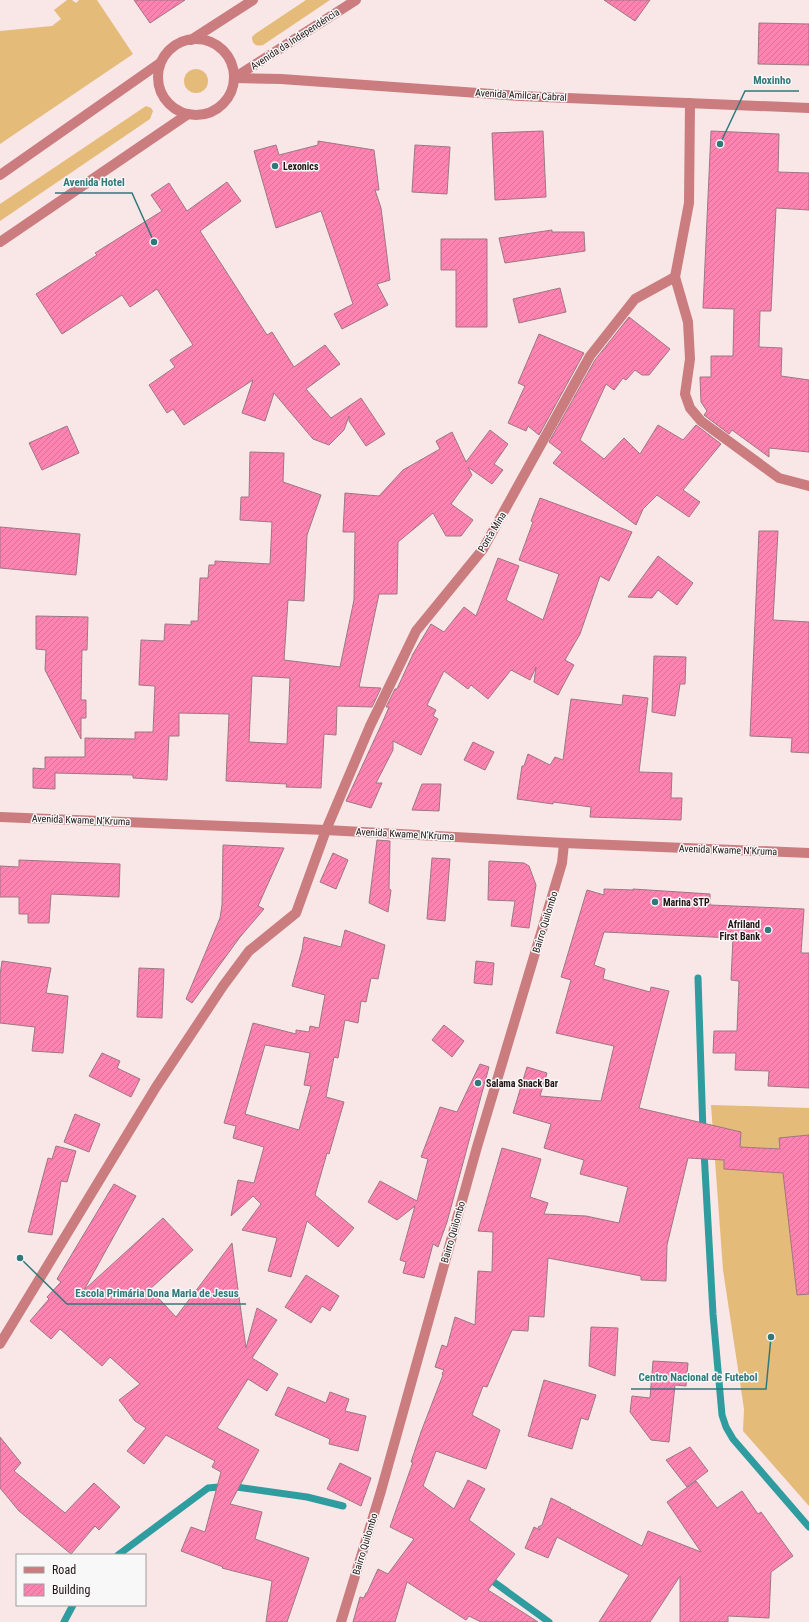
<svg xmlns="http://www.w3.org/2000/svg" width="809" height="1622" font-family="'Roboto Condensed',sans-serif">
<defs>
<pattern id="building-hatch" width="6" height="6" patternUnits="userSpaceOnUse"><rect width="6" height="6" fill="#ff83b1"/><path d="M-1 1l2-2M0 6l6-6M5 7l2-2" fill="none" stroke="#da7097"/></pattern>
</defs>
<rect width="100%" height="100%" fill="#f9e6e6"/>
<g fill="#e5bb7a">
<polygon points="67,0 72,0 76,3 79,0 97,0 133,54 0,144 0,31 52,26 61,19 54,10"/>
<path d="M306 0H330L263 45C256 47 252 44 252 37L255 34Z"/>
<circle cx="196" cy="81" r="12"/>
<polygon points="146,106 151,108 153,111 150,119 0,221 0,204 143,108"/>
<polygon points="711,1105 809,1108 809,1506 743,1431 744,1409 723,1270"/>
</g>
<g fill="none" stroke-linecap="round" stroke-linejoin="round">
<g stroke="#2f9c9f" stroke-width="7">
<polyline points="698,978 703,1132"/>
<polyline points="704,1151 713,1314 722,1415 726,1427 733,1439 809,1527"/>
<polyline points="118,1555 208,1488 229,1486 307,1497 343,1506"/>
<polyline points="487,1577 549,1622"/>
<polyline points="64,1622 73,1605"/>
</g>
</g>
<g fill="url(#building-hatch)" stroke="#9e7683" fill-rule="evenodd">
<polygon points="134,0 185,0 150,23"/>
<polygon points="604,0 650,0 635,21"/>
<polygon points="759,23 809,24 809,65 758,64"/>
<polygon points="543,131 546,197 495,200 492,133"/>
<polygon points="711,131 779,134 778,172 809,173 809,210 776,208 771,311 760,311 759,347 782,348 781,376 809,380 809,452 769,448 769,457 732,430 729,434 704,415 707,411 701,402 700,377 711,377 711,356 733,356 734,309 703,308"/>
<polygon points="318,141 374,150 379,190 375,190 381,208 390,280 377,284 388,305 342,329 334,314 353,304 321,211 276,228 254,151 276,145 279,155 318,145"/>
<polygon points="415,145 450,147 447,194 412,192"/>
<polygon points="227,182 241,201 200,231 267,335 272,332 294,367 325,345 340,364 306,389 331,418 361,398 385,434 366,446 349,421 349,416 344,430 329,445 313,439 274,393 265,421 242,413 253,380 184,425 173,409 167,413 149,385 175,367 170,360 193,345 157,289 130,307 122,295 62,334 36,294 97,255 95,253 162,211 151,195 169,183 187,211"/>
<polygon points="552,230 552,232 584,232 585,251 505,263 499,238"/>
<polygon points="441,239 487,239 487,327 456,327 456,270 441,270"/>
<polygon points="560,288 566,312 519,323 513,299"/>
<polygon points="629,317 670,349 649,375 642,375 635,370 626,380 623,378 614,390 606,384 580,440 604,459 624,438 640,454 658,425 683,440 696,425 721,444 683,490 700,502 689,517 657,495 643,509 636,525 553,463 562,452 549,442 595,360"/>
<polygon points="539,334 584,353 539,435 528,426 526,431 508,423 525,386 518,383"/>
<polygon points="67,426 79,453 42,470 29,443"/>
<path d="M490 430 508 444 494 464 503 470 492 484 468 467 472 475 451 504 473 520 461 536H446L433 513 398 542 397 594H379L359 687 381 688 372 707 337 706 336 735 324 734 321 788 286 787 287 784 226 781 229 714 179 713V736H169L167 780 133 778V775L55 773V789L33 788V768L45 769V757H85V738L135 739V732H153L155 686 139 685 141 640 164 641 165 624 191 625V621H198L200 578H208L209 565H215V561L270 564 272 522 240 520 241 497H249L250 452 284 453 283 482 321 495 307 535 304 601 288 600 284 660 340 667 354 600 355 532H343L345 493 379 496 403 470 440 449 436 441 452 432 466 462ZM252 676 290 678 287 744 249 742Z"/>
<polygon points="540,498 632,532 609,581 600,576 580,634 565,660 574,665 558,695 534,682 536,667 530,680 511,670 488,699 471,685 468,689 444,671 427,705 436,710 433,716 438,719 421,755 393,741 393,750 376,783 382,783 371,808 346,801 383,721 389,707 386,707 395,689 397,689 413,654 431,624 444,632 464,607 476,616 498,558 519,566 506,600 543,620 559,574 519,560 533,522 531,521"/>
<polygon points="0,527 80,534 76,575 0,568"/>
<polygon points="759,531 778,531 773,620 809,622 809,753 791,752 792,738 750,736"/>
<polygon points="658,556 693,583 677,605 658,590 652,598 628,597"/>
<polygon points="36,616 88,617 87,650 82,650 81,700 86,700 86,718 81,718 81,739 45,670 46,650 36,649"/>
<polygon points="654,656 686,657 685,684 680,684 675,716 652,712"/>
<polygon points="623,695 648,698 639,772 672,773 671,798 682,798 681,820 590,817 591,807 553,802 553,804 517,799 522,766 524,766 528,754 550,765 555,757 563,760 571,699 622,705"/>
<polygon points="473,742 494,752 485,770 464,760"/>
<polygon points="422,784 441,784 439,811 412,810"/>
<polygon points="377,840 390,841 389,889 391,890 388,912 369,903"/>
<polygon points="223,845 284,848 258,906 264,909 240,937 192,1003 186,999 220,918 222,905"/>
<polygon points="333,853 348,860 336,889 320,882"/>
<polygon points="432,858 450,859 445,921 427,919"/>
<polygon points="19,860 120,864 119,897 51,894 49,923 28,923 28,914 19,914 19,897 0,897 0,866 19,867"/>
<polygon points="489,861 524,863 529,866 536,885 529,928 511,926 515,901 488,900"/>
<polygon points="604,889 633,890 633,889 710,894 710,905 804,909 801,953 809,953 809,1088 768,1086 769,1071 735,1070 736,1053 713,1053 714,1031 737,1031 739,981 731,980 733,938 604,932 594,965 605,969 603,979 650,992 651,987 669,991 639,1108 741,1132 740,1147 780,1149 779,1138 809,1135 809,1294 797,1295 783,1173 724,1169 724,1160 688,1158 667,1245 666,1281 641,1280 641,1276 548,1258 544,1317 529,1316 528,1331 512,1330 487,1387 483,1386 472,1415 500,1430 486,1469 436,1451 423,1486 454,1509 468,1480 485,1489 469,1520 515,1554 488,1590 538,1622 481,1622 469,1616 466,1620 407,1582 395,1622 353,1622 360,1597 364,1598 366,1593 367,1593 378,1569 388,1574 414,1539 390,1527 413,1462 411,1462 421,1432 443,1375 442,1374 444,1370 435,1367 442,1345 447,1347 455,1317 475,1325 478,1271 492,1272 493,1232 478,1231 502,1148 541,1159 530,1197 548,1203 544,1214 586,1216 619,1223 628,1187 580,1174 584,1160 544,1148 551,1124 513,1113 527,1067 547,1073 540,1096 601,1101 614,1046 556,1033 571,980 561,977 587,890 604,895"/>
<path d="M345 930 385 945 378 979 371 978 366 1002 361 1001 358 1023 345 1020 338 1058 334 1057 326 1097 344 1102 329 1154 327 1153 315 1195 354 1228 338 1247 307 1221 291 1277 268 1271 277 1238 242 1230 261 1204 253 1196 231 1216 238 1180 254 1183 264 1147 233 1138 236 1126 224 1123 253 1023 296 1034V1030L309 1032 310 1026 319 1028 325 995 292 986 302 950 304 937 341 947ZM265 1045 310 1053 304 1085 311 1086 299 1130 245 1114Z"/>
<polygon points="2,961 51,968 46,993 68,996 63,1053 32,1051 35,1027 0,1023 0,975"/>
<polygon points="476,961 494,963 492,985 474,983"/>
<polygon points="139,968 164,969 162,1018 137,1017"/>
<polygon points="444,1025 464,1041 452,1057 432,1040"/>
<polygon points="102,1053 120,1061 117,1068 140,1079 131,1097 89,1076"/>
<polygon points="480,1064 489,1067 447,1222 438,1247 433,1244 424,1278 403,1273 406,1262 400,1260 415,1206 397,1220 368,1202 380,1181 417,1201 428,1159 421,1157 440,1107 457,1112"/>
<polygon points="75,1114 100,1124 89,1152 64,1142"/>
<polygon points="56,1146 76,1151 67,1182 61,1181 52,1235 28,1232 48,1158 52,1159"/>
<polygon points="114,1184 136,1196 84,1290 163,1218 193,1250 150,1289 176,1317 232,1243 238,1290 235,1294 239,1297 246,1348 257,1308 277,1320 252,1358 278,1374 267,1391 248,1379 217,1428 259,1450 230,1504 262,1512 255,1539 309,1558 287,1622 266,1622 272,1581 222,1568 223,1567 181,1551 191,1527 205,1532 221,1472 212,1467 215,1461 166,1435 144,1464 127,1451 146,1428 135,1421 119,1400 140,1384 110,1357 102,1366 60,1329 51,1339 30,1321 49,1299 47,1297 61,1282 57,1279"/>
<polygon points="306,1275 339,1296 330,1311 322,1306 311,1323 285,1307"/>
<polygon points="591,1327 618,1328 615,1376 589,1366"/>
<polygon points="653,1361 688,1363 686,1386 675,1385 669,1442 651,1440 630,1412 632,1396 650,1398"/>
<polygon points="544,1380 596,1395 588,1420 581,1418 572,1449 528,1436"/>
<polygon points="288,1387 326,1403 330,1392 349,1399 345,1411 366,1416 358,1451 329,1444 330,1439 275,1415"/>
<polygon points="0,1437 21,1463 14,1471 65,1513 94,1483 120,1507 99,1530 95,1526 71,1554 19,1511 0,1488"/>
<polygon points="690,1447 708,1471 687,1487 666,1460"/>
<polygon points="340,1463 371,1478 361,1506 327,1489"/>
<polygon points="696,1481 717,1508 742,1491 758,1514 761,1512 793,1556 771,1572 769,1618 728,1616 728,1622 680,1622 680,1576 650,1622 599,1622 629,1575 557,1537 548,1558 525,1548 534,1527 540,1530 538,1527 542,1525 551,1498 571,1508 570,1510 572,1509 642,1546 648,1531 701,1552 667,1502"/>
</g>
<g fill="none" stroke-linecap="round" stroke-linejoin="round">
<g stroke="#ca7c7f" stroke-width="10">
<polyline points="234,78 281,79 520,96 809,108"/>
<polyline points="690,103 689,203 675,277 688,322 690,359 685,394 690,408 701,421 779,478 809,486"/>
<polyline points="0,1344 156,1087 223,986 249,951 296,913 326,830 370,726 416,631 483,549 590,356 635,299 675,277"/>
</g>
<g stroke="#ca7c7f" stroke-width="10">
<circle cx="196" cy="77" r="38"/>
<polyline points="191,40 253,0"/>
<polyline points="234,78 356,0"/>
<polyline points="0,175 160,63"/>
<polyline points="0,242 188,114"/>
<polyline points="0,817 326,830 564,843 809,853"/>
<polyline points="341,1622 381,1491 477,1147 562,863 564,843"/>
</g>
</g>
<g fill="#30797b" stroke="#f8f8f8" stroke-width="1.5">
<circle cx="275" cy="166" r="4"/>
<circle cx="655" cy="902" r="4"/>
<circle cx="768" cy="930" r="4"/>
<circle cx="478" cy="1083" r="4"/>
</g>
<g text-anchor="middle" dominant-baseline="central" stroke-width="3" stroke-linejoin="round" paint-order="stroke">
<g font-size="10" fill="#221212" stroke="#f8f8f8">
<text transform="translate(295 39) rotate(-33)">Avenida da Independência</text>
<text transform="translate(521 95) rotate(3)">Avenida Amilcar Cabral</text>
<text transform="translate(492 532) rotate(-59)">Ponta Mina</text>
<text transform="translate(81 820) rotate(2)">Avenida Kwame N’Kruma</text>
<text transform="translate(405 834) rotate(3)">Avenida Kwame N’Kruma</text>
<text transform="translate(728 850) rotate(2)">Avenida Kwame N’Kruma</text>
<text transform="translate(545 922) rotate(-73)">Bairro Quilombo</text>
<text transform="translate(453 1232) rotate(-74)">Bairro Quilombo</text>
<text transform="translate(365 1544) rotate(-73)">Bairro Quilombo</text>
</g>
<g font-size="10" font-weight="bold" fill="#221212" stroke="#f8f8f8" text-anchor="start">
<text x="283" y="166">Lexonics</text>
<text x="663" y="902">Marina STP</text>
<text x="760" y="924" text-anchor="end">Afriland<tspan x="760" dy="12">First Bank</tspan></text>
<text x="486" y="1083">Salama Snack Bar</text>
</g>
</g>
<path fill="none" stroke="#30797b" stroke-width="1.5" d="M720 144L745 91H799M154 242L132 193H55M20 1258L67 1304H246M771 1337L766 1389H631"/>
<g fill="#30797b" stroke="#f8f8f8" stroke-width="1.5">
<circle cx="720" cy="144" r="4"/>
<circle cx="154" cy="242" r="4"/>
<circle cx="20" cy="1258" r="4"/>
<circle cx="771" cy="1337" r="4"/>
</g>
<g font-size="11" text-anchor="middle" font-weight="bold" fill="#30797b" stroke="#f8f8f8" stroke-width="3" stroke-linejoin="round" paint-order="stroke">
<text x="772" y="84">Moxinho</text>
<text x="94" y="186">Avenida Hotel</text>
<text x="157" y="1297">Escola Primária Dona Maria de Jesus</text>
<text x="698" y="1381">Centro Nacional de Futebol</text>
</g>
<rect x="16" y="1554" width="130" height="52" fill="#f8f8f8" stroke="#a29c9c"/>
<rect x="24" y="1567" width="20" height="6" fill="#ca7c7f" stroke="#a29c9c"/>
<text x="52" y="1574" font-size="12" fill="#221212">Road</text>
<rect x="24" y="1584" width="20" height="12" fill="url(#building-hatch)" stroke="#a29c9c"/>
<text x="52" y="1594" font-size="12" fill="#221212">Building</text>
</svg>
